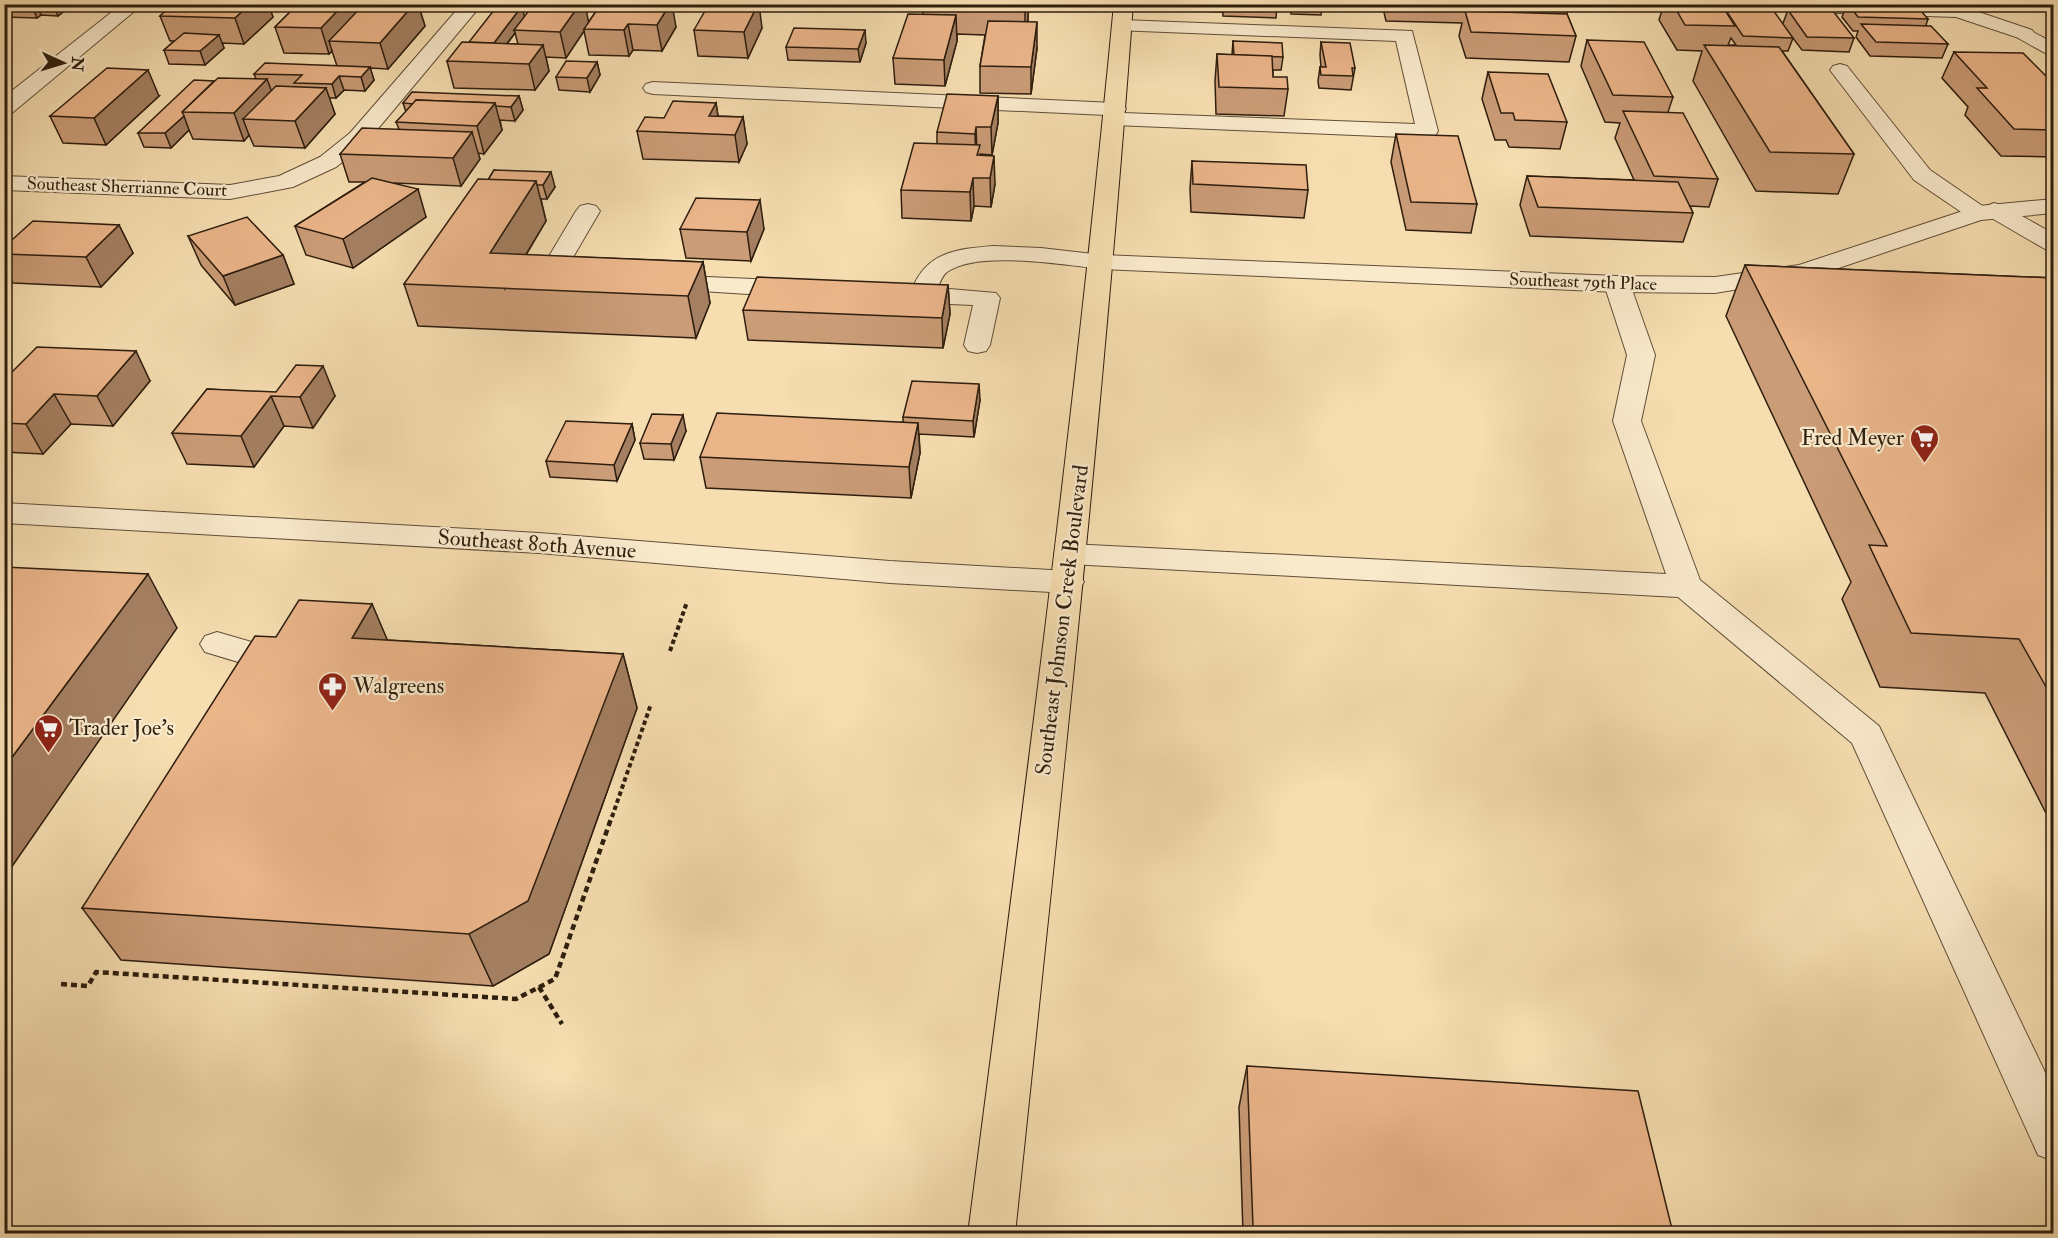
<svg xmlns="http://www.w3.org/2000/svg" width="2058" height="1238" font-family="'IM FELL Double Pica',serif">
<rect width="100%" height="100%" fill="#f6deb1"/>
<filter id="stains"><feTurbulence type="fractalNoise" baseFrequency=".00333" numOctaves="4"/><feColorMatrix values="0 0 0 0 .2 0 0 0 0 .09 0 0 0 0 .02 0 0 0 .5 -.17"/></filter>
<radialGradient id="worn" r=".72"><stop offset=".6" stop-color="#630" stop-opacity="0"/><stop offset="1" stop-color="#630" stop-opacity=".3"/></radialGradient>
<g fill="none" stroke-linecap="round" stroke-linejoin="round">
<defs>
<g id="service">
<polygon points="1737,4 1958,5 2032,30 2035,34 2032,38 2025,40 1956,17 1746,10 1739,8"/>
<polygon points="1122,20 1412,31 1438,131 1435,136 1427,138 1114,125 1106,124 1103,119 1106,115 653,94 646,92 643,88 646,84 653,82 1115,103 1123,104 1126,109 1123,113 1415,124 1396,41 1115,30 1112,26 1115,22"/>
<polygon points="1840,64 1847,66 1930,170 1984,207 1994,203 2002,205 2054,234 2054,251 2045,249 1988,216 1978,220 1970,218 1914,180 1830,70 1833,66"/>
<polygon points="588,204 596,206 600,211 565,271 577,274 581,279 577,284 568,287 540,283 536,278 576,211 580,206"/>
<path d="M993 246 1041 248 1102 255 1111 257 1114 262 1111 267 1102 269C1065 265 978 250 947 272 942 276 940 282 938 288L996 293 1000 298 990 345 986 351 977 353 968 351 964 345 973 305 905 302 896 299 892 294 896 289 913 287C928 251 959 249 993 246Z"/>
<polygon points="662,275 796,281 805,284 809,289 805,294 796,297 653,288 649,283 653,278"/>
<polygon points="1617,276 1626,279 1630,284 1655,355 1641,421 1700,580 1879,726 2054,1091 2054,1161 2038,1155 1852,743 1678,597 1070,564 1059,561 1054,554 1059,547 1070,544 1666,574 1613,421 1627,355 1604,284 1608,279"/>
<polygon points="217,632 300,656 305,665 300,674 288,677 205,652 200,644 205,636"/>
</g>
<g id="minor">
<polygon points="122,4 143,4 12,113 4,114 4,97"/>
<polygon points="462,4 482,4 366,143 336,167 293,187 230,199 4,190 4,176 230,185 279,176 320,157 350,133"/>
<polygon points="2025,28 2054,43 2054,58 2018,38 2015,34 2018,30"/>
<polygon points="2054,199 2054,213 1981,220 1812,277 1715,293 1617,292 1102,269 1093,267 1090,262 1093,257 1102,255 1617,276 1715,277 1799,265 1978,206"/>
<polygon points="4,503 539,533 890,561 1068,571 1079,574 1084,582 1079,590 1068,593 890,583 539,553 4,523"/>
</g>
<path id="primary" d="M1114 4H1133C1103 415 1058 824 1015 1234H968C1021 824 1075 415 1114 4Z"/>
</defs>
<use href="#service" stroke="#604e37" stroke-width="2"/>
<use href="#minor" stroke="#604e37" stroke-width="2"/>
<use href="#primary" stroke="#2e1e0e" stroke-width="2"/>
<g stroke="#2e1e0e" stroke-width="4" stroke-dasharray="4.5 3" stroke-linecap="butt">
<polyline points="670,651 687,602"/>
<polyline points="612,817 651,704"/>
</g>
<g stroke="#2e1e0e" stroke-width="4.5" stroke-dasharray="6 4" stroke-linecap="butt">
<polyline points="61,984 88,986 96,972 516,999 555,979 612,816"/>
<polyline points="539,987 562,1024"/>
</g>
<use href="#service" fill="#f9eacc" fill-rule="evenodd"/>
<use href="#minor" fill="#f9eacc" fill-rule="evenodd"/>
<use href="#primary" fill="#f6deb1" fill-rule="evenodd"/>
</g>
<g fill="#ca9c77" stroke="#2e1e0e" stroke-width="1.5" fill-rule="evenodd">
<polygon points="4,4 73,4 58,16 41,15 37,18 4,17"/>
<polygon points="173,4 268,4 273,17 244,44 222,43 224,48 205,65 169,64 164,50 174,41 170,41 160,16"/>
<polygon points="298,4 362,4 362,7 364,4 418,4 425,26 388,69 370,68 374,80 365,91 344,90 336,98 329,98 335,114 305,148 254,146 249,135 244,141 193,139 189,130 171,148 144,147 138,133 214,81 256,79 254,74 337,66 332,51 329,54 284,53 275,27"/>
<path d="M601 4 676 27 662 51 633 50 629 56 589 55 584 31 566 58 546 57 549 71 535 90 454 88 447 61 470 43 525 17 588 23ZM515 33 518 44H507Z"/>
<polygon points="1028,4 1028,22 1037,48 1031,94 980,93 980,66 985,35 957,34 957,41 945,86 895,84 893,58 923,14 922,8"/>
<polygon points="1202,4 1277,4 1276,18 1223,16 1223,12 1202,11"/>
<polygon points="1289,4 1322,4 1321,15 1291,14"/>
<polygon points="1382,4 1470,4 1469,11 1483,11 1481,6 1482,4 1569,4 1567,14 1576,36 1569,62 1466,58 1459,36 1462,23 1386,21"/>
<path d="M1664 4H1721L1724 10 1725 9 1783 23 1788 10 1854 38 1849 52 1802 50 1793 38 1788 51H1782L1854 154 1838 194 1756 191 1693 81 1702 51 1677 50 1659 20ZM1731 38 1736 45H1728Z"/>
<polygon points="1847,4 1886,4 1928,19 1926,25 1948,44 1942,58 1870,56 1856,37 1858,31 1853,31 1842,17"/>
<polygon points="762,28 748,58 698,56 694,30"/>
<polygon points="1587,40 1673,97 1668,112 1718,179 1709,207 1690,206 1693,213 1683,242 1530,236 1520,205 1527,176 1634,180 1615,138 1620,123 1605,122 1581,66"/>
<polygon points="1233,41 1283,57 1281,70 1273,70 1273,77 1288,89 1284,116 1216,114 1215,81 1217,54 1232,55"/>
<polygon points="1321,42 1355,68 1351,90 1319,88 1318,81 1320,67 1321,67 1320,55"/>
<polygon points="866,43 860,62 788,60 786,47"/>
<polygon points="1954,52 2054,84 2054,157 2001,156 1965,115 1968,107 1942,78"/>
<polygon points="597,62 600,75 590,92 559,90 556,77"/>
<polygon points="1488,72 1567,122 1560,149 1509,147 1506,140 1495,140 1482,99"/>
<polygon points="159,96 106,145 63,143 50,116"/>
<polygon points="519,96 523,110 515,121 500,120 502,130 484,154 478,153 480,159 461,186 395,183 426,217 353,268 306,255 295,226 365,182 349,182 340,154 399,129 396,122 406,112 403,103"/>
<polygon points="998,96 998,123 992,155 980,154 995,184 991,207 974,206 971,221 902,218 901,190 937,143 937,132"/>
<polygon points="716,103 718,116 743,117 747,144 739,162 643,159 637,131 664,118"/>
<polygon points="1396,134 1477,204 1471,233 1406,230 1391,162"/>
<polygon points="1192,161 1308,190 1304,218 1191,212 1190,189"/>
<polygon points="494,170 555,187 547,199 541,199 546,221 526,255 703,262 710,303 696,338 418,326 404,284 488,180"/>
<polygon points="119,225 133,253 101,287 13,283 4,267 4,247"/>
<polygon points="680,229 764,229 751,261 686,258"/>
<polygon points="188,236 283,255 294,284 235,305 201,265"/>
<polygon points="1745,265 2054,278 2054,829 1985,693 1880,687 1842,599 1851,582 1726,316"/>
<polygon points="948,285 950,314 943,348 748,340 743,310"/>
<polygon points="4,380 150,381 113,426 71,424 43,454 4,452"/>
<polygon points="207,389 335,396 313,428 284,426 254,467 187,464 172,433"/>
<polygon points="980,400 974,437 919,434 920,453 911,498 706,488 700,457 903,422 903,417"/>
<polygon points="632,424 635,440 617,481 550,477 546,461"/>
<polygon points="686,431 674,460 644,459 640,443"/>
<polygon points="372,604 387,640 623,654 637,708 549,954 493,986 121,960 82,908 276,637"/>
<polygon points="1247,1066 1673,1233 1243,1233 1239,1107"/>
</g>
<g fill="#a47f61" stroke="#2e1e0e" stroke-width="1.5">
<polygon points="31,4 37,4 41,15 37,18"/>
<polygon points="53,4 73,4 58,16"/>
<polygon points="250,4 268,4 273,17 244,44 235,18"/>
<polygon points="344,4 362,4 365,16 329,41 332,51 329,54 321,28"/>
<polygon points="414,4 418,4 425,26 388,69 380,43"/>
<polygon points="580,4 585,4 589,24 584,29 584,31 566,58 560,32"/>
<polygon points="670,4 672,4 676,27 662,51 657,25"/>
<polygon points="758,4 759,4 762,28 748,58 744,32"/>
<polygon points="1026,4 1028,4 1028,18 1025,36 1025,11"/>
<polygon points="522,6 525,19 514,30 515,33 497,56 494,43"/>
<polygon points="956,15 957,41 945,86 944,60"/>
<polygon points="4,19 7,25 4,28"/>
<polygon points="1037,22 1037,48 1031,94 1031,67"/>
<polygon points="628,24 633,50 629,56 624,30"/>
<polygon points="865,30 866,43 860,62 858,49"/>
<polygon points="219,35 224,48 205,65 200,51"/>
<polygon points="543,45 549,71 535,90 529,64"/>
<polygon points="597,62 600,75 590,92 587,78"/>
<polygon points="370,67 374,80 365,91 361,77"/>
<polygon points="148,70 159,96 106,145 94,118"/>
<polygon points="339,76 344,90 336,98 332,84"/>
<polygon points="267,79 277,106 243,119 249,135 244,141 234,113"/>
<polygon points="326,88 335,114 305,148 295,121"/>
<polygon points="519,96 523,110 515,121 511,107"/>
<polygon points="998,96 998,123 992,155 991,127"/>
<polygon points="495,103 502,130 484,154 477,126"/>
<polygon points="716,103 720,130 709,116"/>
<polygon points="184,116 189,130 171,148 165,133"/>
<polygon points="743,117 747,144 739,162 735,135"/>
<polygon points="976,127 977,154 976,161 975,134"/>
<polygon points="472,132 480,159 461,186 453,158"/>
<polygon points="994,156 995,184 991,207 990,178"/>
<polygon points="551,172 555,187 547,199 543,185"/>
<polygon points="973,178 974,206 971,221 970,192"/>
<polygon points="536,181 546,221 505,289 490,253"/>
<polygon points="418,189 426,217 353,268 343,239"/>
<polygon points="760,200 764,229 751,261 747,232"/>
<polygon points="119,225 133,253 101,287 86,257"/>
<polygon points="283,255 294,284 235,305 223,276"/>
<polygon points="703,262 710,303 696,338 688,296"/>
<polygon points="948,285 950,314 943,348 942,318"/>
<polygon points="136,351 150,381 113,426 97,396"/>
<polygon points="323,366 335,396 313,428 300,397"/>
<polygon points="979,384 980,400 974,437 973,421"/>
<polygon points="54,394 71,424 43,454 26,424"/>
<polygon points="271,396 284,426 254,467 241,436"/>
<polygon points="683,415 686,431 674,460 671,444"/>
<polygon points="918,423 920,453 911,498 909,467"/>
<polygon points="632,424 635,440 617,481 614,465"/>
<polygon points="148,574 177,628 4,878 4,768"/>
<polygon points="372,604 395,658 352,638"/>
<polygon points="623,654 637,708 549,954 493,986 469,934"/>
</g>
<g fill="#ebb58a" stroke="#2e1e0e" stroke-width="1.5">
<polygon points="173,4 250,4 235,18 160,16"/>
<polygon points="298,4 344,4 321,28 275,27"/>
<polygon points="364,4 414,4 380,43 329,41"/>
<polygon points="534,4 580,4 560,32 514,30"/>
<polygon points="601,4 670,4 657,25 628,24 624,30 584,29"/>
<polygon points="709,4 758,4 744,32 694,30"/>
<polygon points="923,4 1026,4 1025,11 922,8"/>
<polygon points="1673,4 1721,4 1735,26 1685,25"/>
<polygon points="1848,4 1916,5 1928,19 1858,17"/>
<polygon points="498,5 522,6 494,43 469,42"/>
<polygon points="1725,9 1773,10 1793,38 1743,36"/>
<polygon points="1788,10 1833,11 1854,38 1807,37"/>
<polygon points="1465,11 1567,14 1576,36 1471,32"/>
<polygon points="908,14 956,15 944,60 893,58"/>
<polygon points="988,21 1037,22 1031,67 980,66"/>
<polygon points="1861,24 1931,26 1948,44 1876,42"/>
<polygon points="794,28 865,30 858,49 786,47"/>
<polygon points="184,33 219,35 200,51 164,50"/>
<polygon points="1587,40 1644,42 1673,97 1613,95"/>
<polygon points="1233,41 1282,43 1283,57 1234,55"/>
<polygon points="462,42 543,45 529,64 447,61"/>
<polygon points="1321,42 1350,43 1355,68 1352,68 1353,76 1321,75 1320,67 1326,67"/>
<polygon points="1704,45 1779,47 1854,154 1770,152"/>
<polygon points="1954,52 2023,53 2054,84 2054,90 2052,90 2054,92 2054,130 2014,129 1977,88 1987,88"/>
<polygon points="1217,54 1272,56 1273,77 1287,77 1288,89 1219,87"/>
<polygon points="566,61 597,62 587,78 556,77"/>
<polygon points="265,63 370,67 361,77 339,76 332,84 294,83 302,75 254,74"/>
<polygon points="107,68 148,70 94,118 50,116"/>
<polygon points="1488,72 1548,74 1567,122 1515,120 1513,113 1501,113"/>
<polygon points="218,78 267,79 234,113 182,112"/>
<polygon points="194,80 214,81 182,112 184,116 165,133 138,133"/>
<polygon points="276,86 326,88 295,121 243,119"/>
<polygon points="412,92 519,96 511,107 496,106 495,103 416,100 413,104 403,103"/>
<polygon points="947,94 998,96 991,127 976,127 975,134 937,132"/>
<polygon points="416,100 495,103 477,126 396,122"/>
<polygon points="673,101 716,103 709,116 743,117 735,135 637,131 645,117 664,118"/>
<polygon points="1623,111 1683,113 1718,179 1654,176"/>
<polygon points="362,128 472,132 453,158 340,154"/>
<polygon points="1396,134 1458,136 1477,204 1411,202"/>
<polygon points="914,143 980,145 977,155 994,156 990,178 973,178 970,192 901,190"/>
<polygon points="1192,161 1306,165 1308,190 1193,184"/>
<polygon points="494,170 551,172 543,185 537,185 536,181 488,180"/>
<polygon points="1527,176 1678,182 1693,213 1538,207"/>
<polygon points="372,178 418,189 343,239 295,226"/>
<polygon points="478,179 536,181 490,253 703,262 688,296 404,284"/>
<polygon points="696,198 760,200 747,232 680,229"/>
<polygon points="247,217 283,255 223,276 188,236"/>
<polygon points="33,221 119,225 86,257 4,254 4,247"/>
<polygon points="1745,265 2054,278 2054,701 2019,639 1911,633 1869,545 1887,546"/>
<polygon points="757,277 948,285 942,318 743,310"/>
<polygon points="37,347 136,351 97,396 54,394 26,424 4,423 4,380"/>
<polygon points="296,365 323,366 300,397 271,396 241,436 172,433 207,389 276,392"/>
<polygon points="912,381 979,384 973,421 903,417"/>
<polygon points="717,413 918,423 909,467 700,457"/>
<polygon points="652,414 683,415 671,444 640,443"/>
<polygon points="566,421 632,424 614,465 546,461"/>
<polygon points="4,567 148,574 4,768"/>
<polygon points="299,600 372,604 352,638 623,654 528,901 469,934 82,908 255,636 276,637"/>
<polygon points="1247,1066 1638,1091 1673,1233 1351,1233 1253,1227"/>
</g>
<defs>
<symbol id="supermarket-pin" viewBox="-11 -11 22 30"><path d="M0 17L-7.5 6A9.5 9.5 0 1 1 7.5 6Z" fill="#8f2418" stroke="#f9eacc"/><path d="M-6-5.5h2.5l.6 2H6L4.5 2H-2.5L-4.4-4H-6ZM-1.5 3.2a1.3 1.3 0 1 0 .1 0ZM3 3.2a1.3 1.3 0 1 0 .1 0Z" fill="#fff"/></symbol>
<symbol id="pharmacy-pin" viewBox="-11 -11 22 30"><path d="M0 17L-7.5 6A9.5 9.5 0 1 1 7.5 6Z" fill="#8f2418" stroke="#f9eacc"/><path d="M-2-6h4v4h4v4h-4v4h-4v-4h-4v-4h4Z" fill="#fff"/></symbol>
</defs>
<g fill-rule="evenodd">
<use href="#supermarket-pin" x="1908" y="422" width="33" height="45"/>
<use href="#pharmacy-pin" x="316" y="670" width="33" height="45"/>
<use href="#supermarket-pin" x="32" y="712" width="33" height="45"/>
</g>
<g text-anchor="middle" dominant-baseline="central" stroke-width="4.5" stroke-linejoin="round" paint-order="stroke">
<g font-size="18" fill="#2e1e0e" stroke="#f9eacc">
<text transform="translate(127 187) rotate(2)">Southeast Sherrianne Court</text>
<text transform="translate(1583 282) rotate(2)">Southeast 79th Place</text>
</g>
<g font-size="22" fill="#2e1e0e" stroke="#f9eacc" text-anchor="start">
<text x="1904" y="438" text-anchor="end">Fred Meyer</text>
<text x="353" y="686">Walgreens</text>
<text x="69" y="728">Trader Joe's</text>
</g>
<g font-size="22" fill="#2e1e0e" stroke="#f9eacc">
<text transform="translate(537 544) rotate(4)">Southeast 80th Avenue</text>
<text transform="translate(1062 620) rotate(-83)">Southeast Johnson Creek Boulevard</text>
</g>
</g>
<rect width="2058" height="1238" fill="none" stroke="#f6deb1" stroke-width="24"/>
<rect x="6" y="6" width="2046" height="1226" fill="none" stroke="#2e1e0e" stroke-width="3"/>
<rect x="12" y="12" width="2034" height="1214" fill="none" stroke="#2e1e0e" stroke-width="1.5"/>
<g transform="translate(63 63) rotate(94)" stroke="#f9eacc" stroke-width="4.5" paint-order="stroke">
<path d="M0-4.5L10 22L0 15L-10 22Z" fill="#2e1e0e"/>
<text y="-9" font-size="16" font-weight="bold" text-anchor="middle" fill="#2e1e0e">N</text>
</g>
<rect width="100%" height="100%" filter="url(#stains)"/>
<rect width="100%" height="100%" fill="url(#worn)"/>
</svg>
